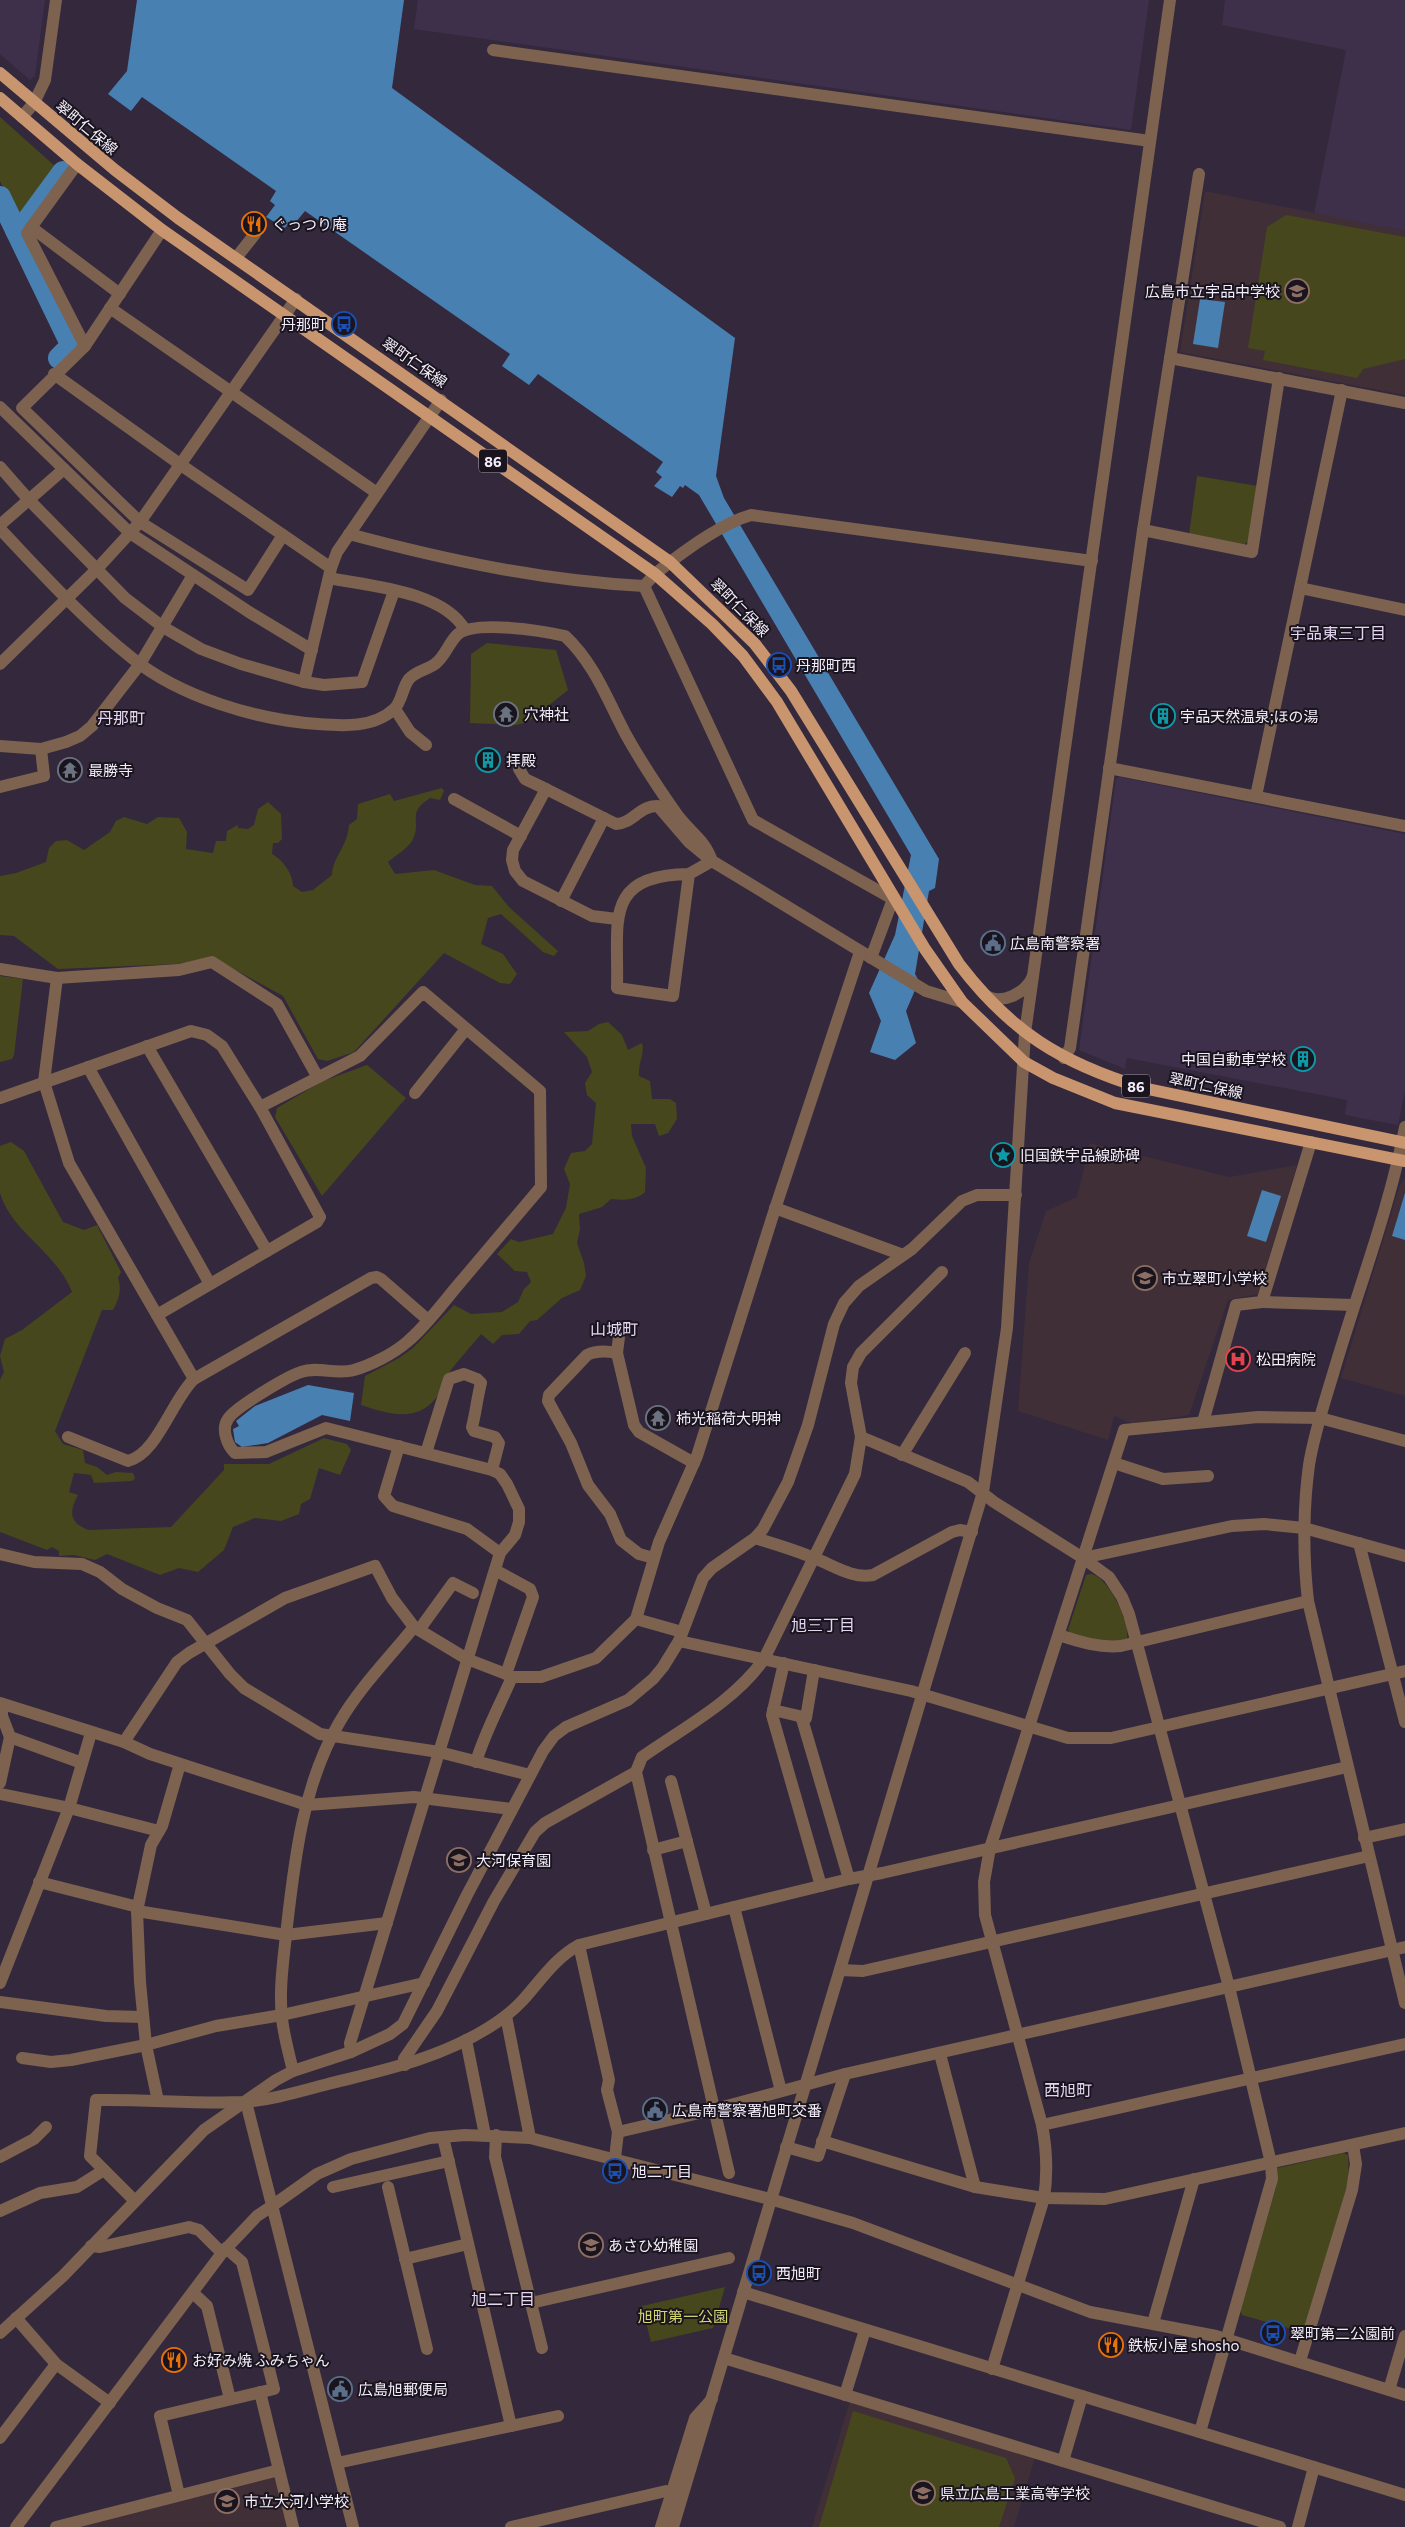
<svg xmlns="http://www.w3.org/2000/svg" width="1405" height="2527" font-family="Commissioner,'Noto Sans JP',sans-serif">
<rect width="100%" height="100%" fill="#34283d"/>
<g fill="#3e304b">
<polygon points="0,0 45,0 35,75 30,80 0,54"/>
<polygon points="418,0 1149,0 1131,130 414,29"/>
<polygon points="1225,0 1405,0 1405,231 1314,214 1346,50 1222,25"/>
<polygon points="1120,777 1405,834 1405,1091 1398,1125 1345,1115 1347,1100 1127,1058 1125,1069 1079,1050 1116,779"/>
</g>
<g fill="#412f38">
<polygon points="1205,191 1405,231 1405,395 1180,352"/>
<polygon points="1090,1143 1229,1177 1297,1165 1258,1294 1228,1300 1189,1415 1133,1424 1114,1416 1108,1440 1018,1411 1029,1263 1046,1211 1077,1197"/>
<polygon points="1405,1178 1405,1396 1341,1378 1400,1185"/>
<polygon points="850,2401 1035,2458 1014,2527 812,2527"/>
<polygon points="276,2475 289,2527 69,2527"/>
</g>
<g fill="#46471c">
<polygon points="0,117 57,168 24,216 18,217 0,181"/>
<polygon points="1286,215 1405,237 1405,359 1363,369 1357,378 1263,360 1265,351 1248,348 1267,227"/>
<polygon points="1197,476 1258,486 1249,540 1244,545 1189,535"/>
<polygon points="487,643 556,650 568,690 528,722 516,725 470,723 471,654"/>
<path d="M442 788 444 791 440 800 430 798C405 814 423 821 412 841 407 849 395 856 388 862L395 874 434 870 475 885 492 886 509 907 558 951 554 956 543 952 501 914 488 918 481 944 503 954 517 974 510 984 500 983 444 953 354 1052 327 1061 318 1059 283 996 212 957 177 964 58 969 14 936 0 935V876L16 873 46 862 49 848 56 841 67 840 84 850 110 832 116 821 124 817 147 824 158 817 179 818 187 832 186 849 213 853 216 841H226L227 831 238 825V828L248 829 254 825 258 809 268 802 281 814 282 839 278 843H273L272 854C283 860 293 874 293 886L302 892 313 890 332 875C333 856 347 848 349 825L357 819 358 804 390 794 394 801Z"/>
<polygon points="0,976 23,979 14,1055 12,1059 0,1062"/>
<path d="M608 1022 622 1035 628 1050 642 1043C645 1054 638 1062 639 1076L650 1081 652 1099H670L676 1103 677 1119 668 1133 659 1136 655 1124H631L632 1136 646 1168 645 1192C636 1201 623 1200 611 1199L602 1207 579 1214 580 1229 577 1243 584 1263 586 1276 580 1290 562 1298 537 1320 530 1321 519 1334 502 1335 493 1344 481 1334C470 1348 456 1362 446 1377 442 1383 441 1392 436 1398 416 1423 388 1414 361 1405L365 1376 399 1358 413 1348 454 1305 471 1314 502 1312 518 1302 524 1289 531 1282 527 1272 515 1271 497 1254 511 1239 519 1242 553 1234 566 1208 570 1184 564 1169 571 1153 585 1151 592 1144 596 1103 587 1095 585 1083 592 1072 587 1057 564 1032 588 1031 599 1024Z"/>
<polygon points="367,1065 406,1098 322,1196 275,1117 277,1108 323,1081"/>
<path d="M11 1142 24 1151 63 1222 84 1230 97 1225 121 1272 118 1278C122 1290 119 1299 113 1310H102L55 1431 63 1444 83 1450 85 1463 97 1467 107 1475 116 1472 133 1473 135 1478 132 1481 94 1483 91 1475 74 1473 69 1492 78 1495C69 1512 69 1522 88 1530L171 1527 224 1470V1464H269L324 1438 347 1444 351 1450 340 1475 319 1468 310 1499 301 1504 299 1514 281 1521 255 1518 233 1527 224 1550 198 1572 179 1568 160 1575 107 1554 95 1560 74 1555 59 1556V1551L52 1547 47 1550 0 1532V1380L4 1372 0 1356 5 1339 22 1330 72 1292C56 1251 12 1233 0 1193 0 1179 0 1160 0 1146Z"/>
<path d="M1091 1574C1108 1576 1133 1627 1126 1642L1116 1644 1071 1634 1068 1630 1086 1575Z"/>
<polygon points="1343,2153 1348,2155 1349,2179 1304,2330 1299,2331 1242,2315 1240,2310 1276,2188 1278,2168"/>
<polygon points="725,2287 713,2328 651,2342 642,2306"/>
<polygon points="853,2411 1006,2458 1015,2478 999,2527 819,2527"/>
</g>
<g fill="#4980b2">
<polygon points="137,0 404,0 392,88 735,338 716,476 724,498 939,859 935,888 929,891 915,974 919,981 906,1011 916,1043 895,1060 870,1052 881,1021 869,993 895,935 911,855 699,495 685,485 683,488 680,486 672,497 654,486 662,477 656,472 663,462 538,374 529,385 502,366 510,354 305,211 295,223 291,220 285,228 266,217 275,205 270,201 276,191 142,97 131,111 108,94 127,71"/>
<polygon points="1200,299 1225,302 1218,348 1193,344"/>
<polygon points="1262,1190 1281,1196 1266,1242 1247,1236"/>
<polygon points="1405,1193 1405,1240 1392,1236"/>
<polygon points="308,1385 354,1393 350,1421 322,1415 268,1443 242,1447 235,1442 233,1429 239,1426 236,1421 255,1406"/>
</g>
<g fill="none" stroke-linecap="round" stroke-linejoin="round">
<g stroke="#4980b2" stroke-width="22">
<polyline points="0,197 71,344 70,347 59,358"/>
<polyline points="16,230 27,221 63,172"/>
</g>
<g stroke="#7c624f" stroke-width="12">
<polyline points="493,50 1150,141"/>
<polyline points="22,117 34,103 45,80 56,0"/>
<polyline points="77,164 27,233 85,346"/>
<polyline points="31,227 120,294"/>
<polyline points="162,230 85,346 22,408 140,522 248,590 283,535"/>
<polyline points="236,258 255,234"/>
<polyline points="110,308 377,493"/>
<polyline points="1170,358 1405,403"/>
<polyline points="54,374 181,465 331,568"/>
<polyline points="0,407 130,533 249,612 312,650"/>
<polyline points="0,467 29,500 125,598 163,627 201,649 241,664 304,682 324,685 362,682 394,591"/>
<polyline points="0,525 64,469"/>
<path d="M0 529C42 573 84 620 132 658 180 697 257 720 318 724 343 726 374 728 394 709 402 702 402 688 409 679 416 671 427 670 435 664 445 657 449 642 458 634 476 620 543 631 565 636 594 663 607 699 625 733 641 762 659 789 678 816 691 833 705 840 712 861L926 991 962 1002"/>
<polyline points="1143,530 1252,552 1279,378"/>
<path d="M349 534C446 560 544 581 644 586"/>
<polyline points="655,574 644,586 753,820 893,899 871,958"/>
<path d="M329 578C369 586 444 591 465 630"/>
<polyline points="1300,588 1405,610"/>
<polyline points="304,682 331,568 337,552 441,400"/>
<polyline points="395,709 410,732 426,745"/>
<polyline points="0,746 41,749 66,742 80,736 92,726 140,664 193,575"/>
<polyline points="1109,768 1405,826"/>
<polyline points="519,769 525,779 546,789"/>
<polyline points="0,787 44,776 41,749"/>
<polyline points="1256,796 1342,390"/>
<polyline points="454,799 521,836"/>
<polyline points="561,901 604,818"/>
<path d="M617 919 592 916 523 881 515 871 512 860 513 850 546 789 616 824C634 823 638 806 658 806L689 842 712 861 689 874 673 996 617 988C619 923 602 875 689 874"/>
<polyline points="0,969 57,978 179,970 212,962 277,1004 317,1076"/>
<polyline points="57,978 44,1082 69,1163 194,1379"/>
<path d="M984 994C999 1007 1027 993 1033 976"/>
<polyline points="147,1046 267,1251"/>
<polyline points="1064,1058 1070,1048 1143,530 1199,174"/>
<polyline points="88,1067 210,1284"/>
<polyline points="415,1093 466,1029"/>
<polyline points="0,1098 191,1031 207,1035 222,1046 260,1107 320,1217 317,1222 157,1315"/>
<path d="M260 1107 360 1056 423 992 540 1091 541 1187C513 1220 486 1252 458 1285 442 1304 426 1326 407 1342 393 1354 371 1365 354 1370 336 1375 318 1366 301 1372 288 1376 234 1408 228 1419 221 1429 227 1445 235 1453L266 1452 326 1428 492 1470 500 1474 507 1484 519 1509V1522L515 1535 500 1553 350 2043 351 2052"/>
<path d="M1405 1127C1389 1211 1357 1292 1333 1374 1324 1404 1314 1434 1309 1465 1303 1510 1303 1556 1308 1601L1405 2003"/>
<polyline points="775,1208 903,1255"/>
<polyline points="1262,1302 1353,1305"/>
<polyline points="620,1329 617,1353 634,1425 639,1432 694,1463"/>
<path d="M617 1353C607 1351 595 1351 587 1355L549 1395 548 1401 571 1443 588 1485 610 1514 621 1540 639 1554 654 1558"/>
<polyline points="1203,1422 1236,1305 1262,1302 1311,1142"/>
<path d="M68 1437 128 1461C157 1454 172 1400 194 1379L371 1278 377 1277 381 1279 428 1320"/>
<polyline points="861,1437 968,1482 994,1502 1083,1558 1109,1577 1122,1597 1129,1614 1229,1987 1271,2163 1272,2179 1200,2432"/>
<polyline points="399,1446 384,1496 393,1506 467,1529 500,1553"/>
<path d="M426 1453 449 1379 464 1374 477 1379 481 1383C477 1398 476 1412 472 1427L474 1431 495 1437 499 1443 492 1470"/>
<polyline points="902,1455 965,1353"/>
<polyline points="1114,1463 1163,1479 1208,1476"/>
<path d="M755 1538C775 1544 795 1550 814 1558 833 1565 852 1579 873 1575L952 1532 960 1530 972 1532"/>
<polyline points="1359,1543 1405,1722"/>
<polyline points="0,1554 34,1562 82,1564 100,1572 122,1589 157,1608 187,1620 230,1674 244,1688 320,1734 439,1752 530,1775"/>
<polyline points="1083,1558 1232,1526 1264,1524 1304,1528 1405,1556"/>
<polyline points="495,1570 530,1589 533,1597 506,1674"/>
<polyline points="636,1619 682,1632"/>
<polyline points="419,1630 453,1583 473,1593"/>
<path d="M1059 1635C1080 1642 1099 1648 1121 1646L1308 1601"/>
<polyline points="679,1641 911,1691 1068,1738 1111,1738 1405,1671"/>
<polyline points="784,1663 772,1715 821,1886"/>
<polyline points="0,1703 124,1742 150,1754 307,1805 414,1797 511,1809"/>
<polyline points="2,1705 2,1716 10,1737 82,1763"/>
<polyline points="773,1710 799,1716 802,1719 849,1879"/>
<polyline points="802,1719 806,1718 814,1670"/>
<polyline points="124,1742 177,1662 189,1653 285,1598 375,1566 392,1598 414,1627 467,1659 506,1674 512,1677 541,1677 596,1658 636,1619 659,1542 697,1456 773,1215 860,952"/>
<path d="M476 1762C485 1732 500 1705 512 1677"/>
<polyline points="671,1781 706,1914"/>
<polyline points="0,1783 10,1737"/>
<polyline points="0,1794 69,1808 159,1831"/>
<polyline points="1364,1838 1405,1829"/>
<polyline points="653,1850 687,1841"/>
<polyline points="39,1882 138,1907"/>
<polyline points="734,1907 781,2091"/>
<polyline points="137,1911 286,1935 387,1923"/>
<polyline points="579,1945 609,2080 607,2090 618,2132 615,2158"/>
<polyline points="840,1970 863,1971 1369,1856"/>
<polyline points="0,1983 69,1808 91,1733"/>
<polyline points="0,2002 106,2016 143,2017"/>
<polyline points="506,2016 530,2138"/>
<polyline points="466,2040 485,2135"/>
<polyline points="940,2054 975,2187"/>
<polyline points="22,2058 51,2062 71,2060 146,2045 216,2026 282,2015 424,1983"/>
<polyline points="405,2065 404,2059 437,2011 494,1901 535,1832 545,1823 636,1772"/>
<path d="M293 2071C289 2054 284 2036 282 2019 279 1991 283 1963 286 1935 294 1864 302 1786 339 1723 359 1688 389 1658 414 1627"/>
<polyline points="158,2101 146,2045 140,1982 137,1911 151,1845 162,1826 180,1764"/>
<polyline points="1042,2125 1405,2044"/>
<polyline points="618,2132 708,2111 845,2074 1405,1947"/>
<polyline points="496,2135 495,2157 542,2348"/>
<polyline points="443,2137 511,2426"/>
<polyline points="822,2141 975,2187 1044,2198 1105,2199 1405,2133"/>
<polyline points="786,2147 818,2156 845,2074"/>
<polyline points="0,2157 34,2139 46,2127"/>
<path d="M729 2173 636 1772 642 1757C683 1728 735 1701 764 1659L855 1474 861 1437 851 1383 853 1367 861 1353 942 1272"/>
<polyline points="333,2187 449,2161"/>
<polyline points="388,2187 427,2349"/>
<polyline points="770,2199 853,2223 1090,2312 1216,2336 1405,2395"/>
<path d="M135 2201 90 2156 96 2100C145 2099 194 2104 243 2102 272 2100 301 2091 328 2084 384 2070 438 2059 488 2028 501 2020 513 2011 523 2000 541 1980 555 1958 579 1945L849 1879 882 1873 1347 1767"/>
<polyline points="0,2211 40,2193 77,2187 104,2170"/>
<polyline points="91,2246 100,2247 189,2227 199,2230 222,2253"/>
<polyline points="405,2259 468,2244"/>
<polyline points="743,2292 1405,2495"/>
<polyline points="193,2293 207,2306 230,2399"/>
<polyline points="531,2303 729,2258"/>
<polyline points="16,2318 56,2364 110,2403"/>
<polyline points="1153,2323 1194,2179"/>
<polyline points="0,2333 63,2276 204,2130 276,2080 293,2071 351,2052 390,2034 403,2024 467,1895 543,1751 554,1736 566,1727 628,1700 653,1679 663,1667 679,1641 703,1578 712,1568 755,1538 763,1529 788,1482 808,1425 834,1324 844,1303 859,1286 912,1249 962,1201 977,1195 1016,1195"/>
<polyline points="724,2358 1280,2527"/>
<polyline points="1300,2361 1352,2190 1356,2164 1353,2145"/>
<path d="M992 2369 1044 2198C1048 2172 1047 2151 1042 2125L985 1915 984 1882 990 1848 1124 1430 1258 1417 1320 1418 1405 1441"/>
<polyline points="1389,2390 1405,2336"/>
<polyline points="260,2392 279,2470"/>
<polyline points="845,2395 865,2330"/>
<polyline points="0,2438 56,2364"/>
<polyline points="1063,2461 1082,2396"/>
<polyline points="337,2463 558,2416"/>
<polyline points="179,2495 160,2416 274,2389 242,2262 226,2248"/>
<polyline points="16,2527 222,2253 257,2216 272,2206"/>
<polyline points="56,2527 279,2470 293,2527"/>
<polyline points="511,2527 666,2491 671,2493"/>
<polyline points="661,2527 695,2418 712,2399"/>
<polyline points="1298,2527 1314,2467"/>
</g>
<g stroke="#7c624f" stroke-width="12">
<path d="M655 574C681 553 720 524 751 515L1092 561"/>
<polyline points="0,664 96,570 140,522 296,299"/>
<polyline points="246,2102 353,2527"/>
<polyline points="272,2206 317,2174 351,2159 430,2138 465,2135 530,2138 770,2199"/>
<polyline points="673,2527 983,1492 1007,1328 1025,1033 1170,0"/>
</g>
<g stroke="#c9956e" stroke-width="12">
<path d="M0 73 115 170 178 218 670 562 755 644 791 691 959 964C1011 1032 1061 1063 1143 1088L1405 1143"/>
<polyline points="0,98 77,164 162,230 655,574 712,624 743,656 777,702 925,949 962,1002 1024,1062 1053,1078 1115,1103 1405,1161"/>
</g>
</g>
<defs>
<symbol id="restaurant-ring" viewBox="-11 -11 22 22"><circle r="9.5" fill="#19141d" stroke="#e8710a" stroke-width="1.5"/><path d="M-5-6h1v4h1v-4h1v4h1v-4h1v5L-1.5 .5V6h-2V.5L-5-1ZM5-6V6H3V1.5H1.5Q1.5-4 5-6Z" fill="#e8710a"/></symbol>
<symbol id="school-ring" viewBox="-11 -11 22 22"><circle r="9.5" fill="#19141d" stroke="#8d6e63" stroke-width="1.5"/><path d="M0-5L7-2L0 1L-7-2ZM-4 1L0 2.5L4 1V4Q0 6-4 4Z" fill="#8d6e63"/></symbol>
<symbol id="bus-ring" viewBox="-11 -11 22 22"><circle r="9.5" fill="#19141d" stroke="#1a4fb4" stroke-width="1.5"/><path d="M-5-6H5V4H4V6H2V4H-2V6H-4V4H-5ZM-3.5-4V0h7V-4ZM-3.5 1.2v1.5H-2V1.2ZM2 1.2v1.5H3.5V1.2Z" fill="#1a4fb4"/></symbol>
<symbol id="temple-ring" viewBox="-11 -11 22 22"><circle r="9.5" fill="#19141d" stroke="#6b7280" stroke-width="1.5"/><path d="M0-6L5-2H3V0L6.5 2.5H4V6H1.5V3h-3V6H-4V2.5H-6.5L-3 0V-2H-5Z" fill="#6b7280"/></symbol>
<symbol id="building-ring" viewBox="-11 -11 22 22"><circle r="9.5" fill="#19141d" stroke="#0f9aa8" stroke-width="1.5"/><path d="M-4-6H4V6H1V3H-1V6H-4ZM-2.5-4.3h1.7v1.8h-1.7ZM.8-4.3h1.7v1.8H.8ZM-2.5-1h1.7V.8h-1.7ZM.8-1h1.7V.8H.8Z" fill="#0f9aa8"/></symbol>
<symbol id="civic-ring" viewBox="-11 -11 22 22"><circle r="9.5" fill="#19141d" stroke="#5c6f8a" stroke-width="1.5"/><path d="M-.6-6.5H3V-4.5H.6V-3L4-1V1h2V6H-6V1h2V-1L-.6-3ZM-1.2 2.5V6h2.4V2.5Z" fill="#5c6f8a"/></symbol>
<symbol id="sight-ring" viewBox="-11 -11 22 22"><circle r="9.5" fill="#19141d" stroke="#0f9aa8" stroke-width="1.5"/><path d="M0-6L1.8-2.2L6-1.7L2.9 1.2L3.7 5.4L0 3.3L-3.7 5.4L-2.9 1.2L-6-1.7L-1.8-2.2Z" fill="#0f9aa8"/></symbol>
<symbol id="hospital-ring" viewBox="-11 -11 22 22"><circle r="9.5" fill="#19141d" stroke="#e0444e" stroke-width="1.5"/><path d="M-5-5h3v3.5h4V-5h3V5h-3V1.5h-4V5h-3Z" fill="#e0444e"/></symbol>
</defs>
<g fill-rule="evenodd">
<use href="#restaurant-ring" x="240" y="210" width="28" height="28"/>
<use href="#school-ring" x="1283" y="277" width="28" height="28"/>
<use href="#bus-ring" x="330" y="310" width="28" height="28"/>
<use href="#bus-ring" x="765" y="651" width="28" height="28"/>
<use href="#temple-ring" x="492" y="700" width="28" height="28"/>
<use href="#building-ring" x="1149" y="702" width="28" height="28"/>
<use href="#building-ring" x="474" y="746" width="28" height="28"/>
<use href="#temple-ring" x="56" y="756" width="28" height="28"/>
<use href="#civic-ring" x="979" y="929" width="28" height="28"/>
<use href="#building-ring" x="1289" y="1045" width="28" height="28"/>
<use href="#sight-ring" x="989" y="1141" width="28" height="28"/>
<use href="#school-ring" x="1131" y="1264" width="28" height="28"/>
<use href="#hospital-ring" x="1224" y="1345" width="28" height="28"/>
<use href="#temple-ring" x="644" y="1404" width="28" height="28"/>
<use href="#school-ring" x="445" y="1846" width="28" height="28"/>
<use href="#civic-ring" x="641" y="2096" width="28" height="28"/>
<use href="#bus-ring" x="601" y="2157" width="28" height="28"/>
<use href="#school-ring" x="577" y="2231" width="28" height="28"/>
<use href="#bus-ring" x="745" y="2259" width="28" height="28"/>
<use href="#bus-ring" x="1259" y="2319" width="28" height="28"/>
<use href="#restaurant-ring" x="1097" y="2331" width="28" height="28"/>
<use href="#restaurant-ring" x="160" y="2346" width="28" height="28"/>
<use href="#civic-ring" x="326" y="2375" width="28" height="28"/>
<use href="#school-ring" x="909" y="2479" width="28" height="28"/>
<use href="#school-ring" x="213" y="2487" width="28" height="28"/>
</g>
<g text-anchor="middle" dominant-baseline="central" stroke-width="4" stroke-linejoin="round" paint-order="stroke">
<g fill="#19141d" stroke="#b2abb8" stroke-width="1">
<rect x="479" y="449.5" width="28" height="23" rx="4"/>
<rect x="1122" y="1074.5" width="28" height="23" rx="4"/>
</g>
<g font-size="14" font-weight="bold" fill="#f3ecfa">
<text x="493" y="461">86</text>
<text x="1136" y="1086">86</text>
</g>
<g font-size="15" fill="#f3ecfa" stroke="#19141d">
<text transform="translate(87 127) rotate(40)">翠町仁保線</text>
<text transform="translate(415 362) rotate(35)">翠町仁保線</text>
<text transform="translate(740 607) rotate(45)">翠町仁保線</text>
<text transform="translate(1206 1085) rotate(12)">翠町仁保線</text>
</g>
<g font-size="15" fill="#f3ecfa" stroke="#19141d" text-anchor="start">
<text x="272" y="224">ぐっつり庵</text>
<text x="1280" y="291" text-anchor="end">広島市立宇品中学校</text>
<text x="326" y="324" text-anchor="end">丹那町</text>
<text x="796" y="665">丹那町西</text>
<text x="524" y="714">穴神社</text>
<text x="1180" y="716">宇品天然温泉;ほの湯</text>
<text x="506" y="760">拝殿</text>
<text x="88" y="770">最勝寺</text>
<text x="1010" y="943">広島南警察署</text>
<text x="1286" y="1059" text-anchor="end">中国自動車学校</text>
<text x="1020" y="1155">旧国鉄宇品線跡碑</text>
<text x="1162" y="1278">市立翠町小学校</text>
<text x="1256" y="1359">松田病院</text>
<text x="676" y="1418">柿光稲荷大明神</text>
<text x="476" y="1860">大河保育園</text>
<text x="672" y="2110">広島南警察署旭町交番</text>
<text x="632" y="2171">旭二丁目</text>
<text x="608" y="2245">あさひ幼稚園</text>
<text x="776" y="2273">西旭町</text>
<text x="1290" y="2333">翠町第二公園前</text>
<text x="1128" y="2345">鉄板小屋 shosho</text>
<text x="192" y="2360">お好み焼 ふみちゃん</text>
<text x="358" y="2389">広島旭郵便局</text>
<text x="940" y="2493">県立広島工業高等学校</text>
<text x="244" y="2501">市立大河小学校</text>
</g>
<g font-size="15" fill="#d4d770" stroke="#19141d">
<text x="683" y="2316">旭町第一公園</text>
</g>
<g font-size="16" fill="#e4d5f1" stroke="#19141d">
<text x="1338" y="632">宇品東三丁目</text>
<text x="121" y="717">丹那町</text>
<text x="614" y="1328">山城町</text>
<text x="823" y="1624">旭三丁目</text>
<text x="1068" y="2089">西旭町</text>
<text x="503" y="2298">旭二丁目</text>
</g>
</g>
</svg>
